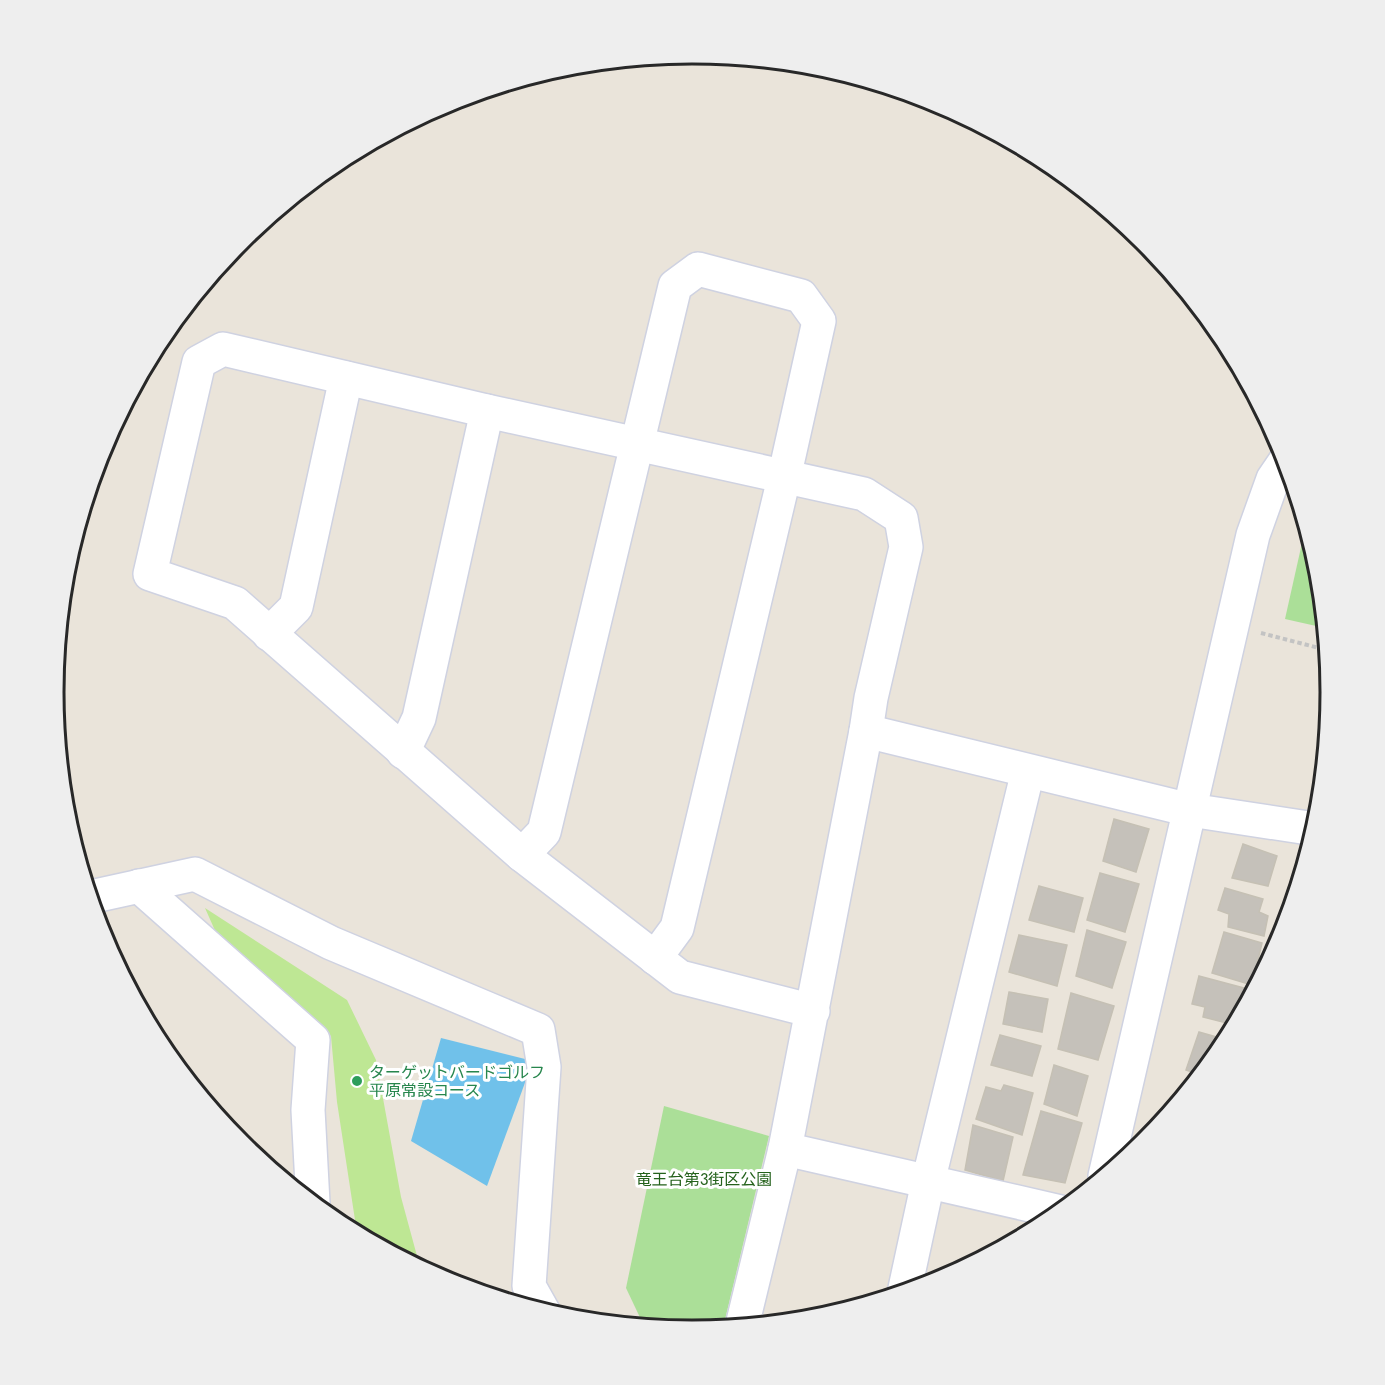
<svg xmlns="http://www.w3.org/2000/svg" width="1385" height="1385" font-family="Jost,'Noto Sans JP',sans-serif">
<rect width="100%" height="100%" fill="#eae4da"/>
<g fill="#abdf98">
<polygon points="1306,525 1319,568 1325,628 1285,619"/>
<polygon points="664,1106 769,1136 723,1328 692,1331 644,1326 626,1288"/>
</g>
<polygon fill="#bee794" points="205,908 347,1000 376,1060 401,1197 420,1267 357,1233 337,1102 331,1036 217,935"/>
<polygon fill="#70c1ea" points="441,1038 533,1061 487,1186 411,1141"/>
<g fill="#c5c1ba" stroke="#c5c0b4" stroke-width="1.5">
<polygon points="1114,819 1149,829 1136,872 1103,861"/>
<polygon points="1243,844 1277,856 1268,886 1232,878"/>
<polygon points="1299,851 1308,853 1295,894 1290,893"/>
<polygon points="1100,873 1139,884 1125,932 1087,920"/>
<polygon points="1039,886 1083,898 1074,932 1029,920"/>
<polygon points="1225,888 1263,899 1259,912 1268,916 1264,936 1228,927 1229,914 1218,910"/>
<polygon points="1287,907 1291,908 1282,937 1277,947"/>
<polygon points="1087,930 1126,942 1112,988 1076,976"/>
<polygon points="1224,932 1262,943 1252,985 1212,973"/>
<polygon points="1019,935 1067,945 1057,986 1009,972"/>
<polygon points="1199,976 1248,989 1235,1025 1203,1017 1205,1007 1192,1004"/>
<polygon points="1009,992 1048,999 1042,1032 1003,1024"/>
<polygon points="1071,993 1114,1006 1098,1060 1058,1049"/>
<polygon points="1199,1032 1227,1040 1201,1075 1186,1070"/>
<polygon points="1000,1035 1041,1046 1032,1076 991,1065"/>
<polygon points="1054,1065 1088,1076 1077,1116 1044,1104"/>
<polygon points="1004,1085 1033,1093 1022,1135 976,1119 986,1087 1001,1091"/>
<polygon points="1041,1111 1082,1123 1065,1183 1023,1175"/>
<polygon points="973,1125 1013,1137 1003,1181 965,1170"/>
</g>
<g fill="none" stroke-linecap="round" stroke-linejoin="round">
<defs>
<g id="minor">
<polyline points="269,634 296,607 346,378"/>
<polyline points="866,731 1190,810 1315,829"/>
<polyline points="403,752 419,718 487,411"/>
<polyline points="522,855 544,832 675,286 698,269 801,296 819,321 784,478 677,928 655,958"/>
<polyline points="139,886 313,1040 308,1110 313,1203"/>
<polyline points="90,897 195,874 331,943 538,1030 544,1067 529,1286 543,1311"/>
<polyline points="785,1149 1061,1212"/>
<polyline points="1105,1176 1253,535 1273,479 1286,460"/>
<polyline points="904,1293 928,1182 1028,771"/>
<polyline points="742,1326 785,1149 866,731 871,698 906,547 901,518 864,494 487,411 223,349 199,362 150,574 235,603 522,855 680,977 813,1011"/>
</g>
</defs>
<use href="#minor" stroke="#cfd2e1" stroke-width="36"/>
<polyline stroke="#c3c3c3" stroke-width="4" stroke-dasharray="4.5 3" stroke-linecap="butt" points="1261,633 1327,650"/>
<use href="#minor" stroke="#fff" stroke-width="33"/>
</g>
<circle fill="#2e9e5b" stroke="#fff" stroke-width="2" cx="357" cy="1081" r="6"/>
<g text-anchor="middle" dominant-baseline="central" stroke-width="6" stroke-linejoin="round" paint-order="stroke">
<g font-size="16" fill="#27864d" stroke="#fff" text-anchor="start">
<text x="369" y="1072">ターゲットバードゴルフ<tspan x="369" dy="18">平原常設コース</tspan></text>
</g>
<g font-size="16" fill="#25621c" stroke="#fff">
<text x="704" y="1179">竜王台第3街区公園</text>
</g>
</g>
<path d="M0 0H1385V1385H0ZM64 692a628 628 0 1 1 1256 0a628 628 0 1 1-1256 0Z" fill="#eee" fill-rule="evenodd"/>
<path fill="none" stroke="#282828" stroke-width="3" d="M64 692a628 628 0 1 1 1256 0a628 628 0 1 1-1256 0Z"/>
</svg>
